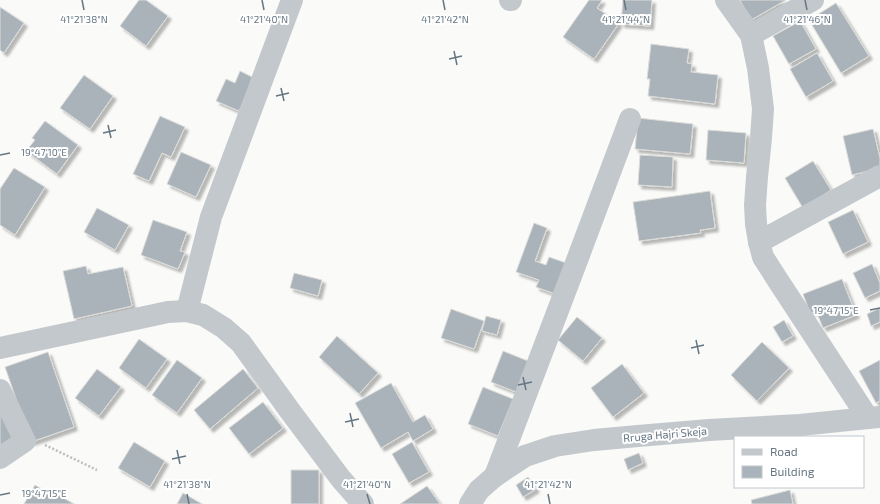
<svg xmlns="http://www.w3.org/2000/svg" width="880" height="504" font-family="'Exo 2',sans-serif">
<defs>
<filter id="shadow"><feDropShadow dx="3.5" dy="3.5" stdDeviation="1" flood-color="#0004"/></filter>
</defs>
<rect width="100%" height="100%" fill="#fafaf8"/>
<g fill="#aab3b9" stroke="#dcdcda" filter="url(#shadow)">
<polygon points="139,0 146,0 168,16 146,46 120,26"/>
<polygon points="589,0 602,0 597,8 619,23 594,59 563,37"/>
<polygon points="623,0 652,0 650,26 621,24"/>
<polygon points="740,0 786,0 751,20"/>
<polygon points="836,3 869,56 841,73 809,20"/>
<polygon points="0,7 24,23 4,53 0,50"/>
<polygon points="800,21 816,49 789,64 773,36"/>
<polygon points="651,44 689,49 687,63 692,64 691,72 718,75 715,104 648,96 650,79 647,79"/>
<polygon points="817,53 833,81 806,97 790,69"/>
<polygon points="240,71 254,78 239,111 216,101 226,79 235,83"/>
<polygon points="84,75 113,96 90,129 60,108"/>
<polygon points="160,116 185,127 171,157 162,153 149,181 133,174"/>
<polygon points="638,118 693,124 690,154 635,149"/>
<polygon points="45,121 78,145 57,174 26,151 35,140 32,138"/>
<polygon points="873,129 880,158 880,168 852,175 843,136"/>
<polygon points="708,130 746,133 744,163 706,160"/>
<polygon points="181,152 211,165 196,197 167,184"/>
<polygon points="640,155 673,157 672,187 638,185"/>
<polygon points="813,161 831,190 803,208 785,178"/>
<polygon points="14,168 45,187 15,235 0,225 0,189"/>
<polygon points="710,191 715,228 700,230 701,233 639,241 633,202"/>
<polygon points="97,208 129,225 115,250 84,232"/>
<polygon points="853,210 868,242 843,254 828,222"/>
<polygon points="153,220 187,232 180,251 185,252 178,269 141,255"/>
<polygon points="534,223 547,228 535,261 546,265 549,257 569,264 558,295 536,287 539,280 516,272"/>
<polygon points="872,264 880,283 880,291 865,298 853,273"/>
<polygon points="86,266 88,274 123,267 132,306 74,319 63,271"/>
<polygon points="294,273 322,280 318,296 290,288"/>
<polygon points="842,279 856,315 823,328 816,311 810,313 803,294"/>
<polygon points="880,308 880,322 871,326 867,314"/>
<polygon points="451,309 484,321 474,349 441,338"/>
<polygon points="486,316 501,320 497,335 482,331"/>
<polygon points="577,317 602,338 583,361 558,340"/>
<polygon points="784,320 793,336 782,342 773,327"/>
<polygon points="337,336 378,373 359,394 319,357"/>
<polygon points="139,339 167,359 146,388 119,368"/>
<polygon points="762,342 789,368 757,401 731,375"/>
<polygon points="503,351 528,361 516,392 491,382"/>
<polygon points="48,352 74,427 31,442 5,367"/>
<polygon points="177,360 202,378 177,413 152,395"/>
<polygon points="880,360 880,401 876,403 859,371"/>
<polygon points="622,364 644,393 613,417 591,388"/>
<polygon points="97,369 121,387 99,416 75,398"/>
<polygon points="243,369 258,388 210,429 194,410"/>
<polygon points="391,383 413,422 425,415 433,429 413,441 408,432 381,448 355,403"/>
<polygon points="483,387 513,399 498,436 468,424"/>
<polygon points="263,402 283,428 249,454 229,428"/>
<polygon points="0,405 17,437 0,445"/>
<polygon points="134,442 165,461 150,487 118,468"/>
<polygon points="412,442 429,472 409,483 392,454"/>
<polygon points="639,453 643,463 628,470 624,459"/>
<rect x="291" y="470" width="28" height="34"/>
<polygon points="528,477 536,489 523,497 516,485"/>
<polygon points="35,485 49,494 51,491 74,504 24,504"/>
<polygon points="427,486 440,504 400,504"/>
<polygon points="790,490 793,504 752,504 751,500"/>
<polygon points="183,493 202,504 177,504"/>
</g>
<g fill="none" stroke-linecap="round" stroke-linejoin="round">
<polyline stroke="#bbbfc2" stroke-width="2.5" stroke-dasharray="2 2" stroke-linecap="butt" points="45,445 97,470"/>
<g stroke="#c3c8cc" stroke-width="22">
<polyline points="510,0 511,0"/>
<polyline points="726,0 751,35 758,68 763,109 761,138 757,177 755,205 756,224 759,242 763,257 777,279 868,418"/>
<polyline points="751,35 813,0"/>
<polyline points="759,242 880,176"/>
<polyline points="187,311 211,217 292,0"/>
<polyline points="0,348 168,312 187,311 203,315 224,328 241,343 290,411 341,479 363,504"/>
<polyline points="0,390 25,441 0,458"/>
<polyline points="495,476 579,255 630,119"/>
<polyline points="470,504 479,490 495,476 525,456 555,446 594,440 638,436 709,430 800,425 868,418 880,417"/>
</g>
</g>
<path fill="none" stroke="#657683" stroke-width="1.5" d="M82 0 84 10M262 0 264 10M443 0 445 10M624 0 626 10M805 0 807 10M454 51 457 65M449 59 462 56M281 88 284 101M276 96 289 93M108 125 111 138M103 133 116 130M0 155 10 153M870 310 880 308M696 340 699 354M691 348 704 345M523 377 526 390M518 385 532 382M350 413 353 427M345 422 359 419M177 450 180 464M172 459 186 456M187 494 189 504M367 494 370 504M548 494 550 504M0 495 10 493"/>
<g text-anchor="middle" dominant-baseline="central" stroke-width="4" stroke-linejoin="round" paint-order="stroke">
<g font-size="11" fill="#657683" stroke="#fff">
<text transform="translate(665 434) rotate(-5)">Rruga Hajri Skeja</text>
</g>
</g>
<g font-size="10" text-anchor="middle" fill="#657683" stroke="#fff" stroke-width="4" stroke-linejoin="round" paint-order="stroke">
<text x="84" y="23">41°21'38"N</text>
<text x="264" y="23">41°21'40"N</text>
<text x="445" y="23">41°21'42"N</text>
<text x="626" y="23">41°21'44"N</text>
<text x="807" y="23">41°21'46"N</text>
<text x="44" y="156">19°47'10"E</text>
<text x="836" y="314">19°47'15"E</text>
<text x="187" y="488">41°21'38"N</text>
<text x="367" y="488">41°21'40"N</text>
<text x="548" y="488">41°21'42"N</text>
<text x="44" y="497">19°47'15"E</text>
</g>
<rect x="734" y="436" width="130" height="52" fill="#ffffff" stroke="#c1c8cd"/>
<rect x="742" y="449" width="20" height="6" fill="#c3c8cc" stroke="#c1c8cd"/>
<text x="770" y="456" font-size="12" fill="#657683">Road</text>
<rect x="742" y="466" width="20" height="12" fill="#aab3b9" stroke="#c1c8cd"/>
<text x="770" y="476" font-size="12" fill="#657683">Building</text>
</svg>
